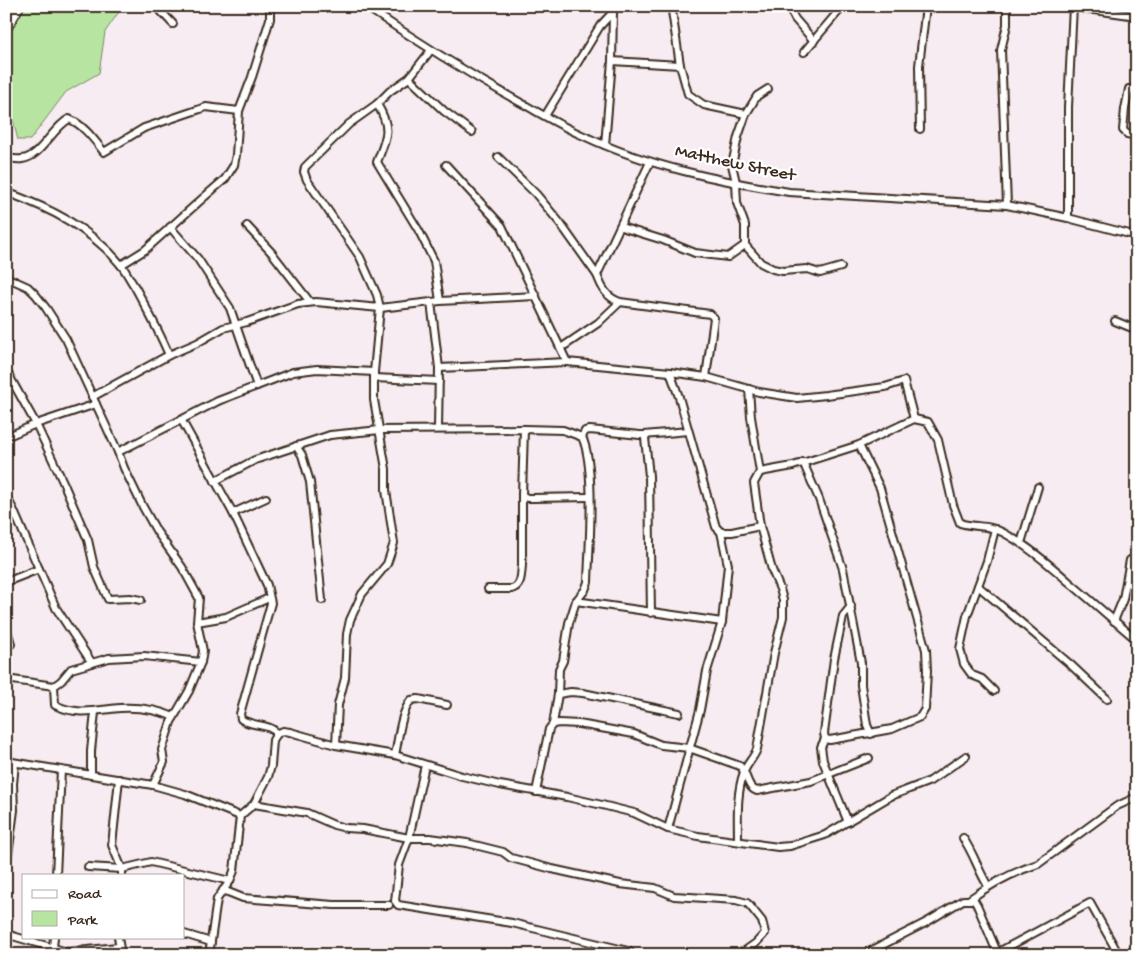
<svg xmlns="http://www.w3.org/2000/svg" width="1143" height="961" font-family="'Gochi Hand',sans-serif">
<rect width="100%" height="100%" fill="#f6ecf2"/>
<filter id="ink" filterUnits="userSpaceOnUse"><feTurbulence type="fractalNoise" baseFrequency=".02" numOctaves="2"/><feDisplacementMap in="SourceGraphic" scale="10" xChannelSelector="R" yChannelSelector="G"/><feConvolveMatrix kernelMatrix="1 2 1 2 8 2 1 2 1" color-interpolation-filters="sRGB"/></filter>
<g filter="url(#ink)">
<polygon fill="#b8e4a2" stroke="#7a8760" points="25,6 123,6 105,32 99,73 66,92 30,140 18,140 13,120 6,117 6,39"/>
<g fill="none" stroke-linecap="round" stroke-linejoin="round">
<defs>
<g id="minor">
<polyline points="156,6 173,24"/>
<path d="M365 6C416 41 469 74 523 104 543 115 563 127 584 136 647 166 720 181 789 192L1007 205 1068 218 1137 236"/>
<polyline points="788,6 795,19 814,41"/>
<polyline points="1073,7 1137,16"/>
<polyline points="672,11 680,65 688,94 704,105 746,114"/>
<polyline points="804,52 843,6"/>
<polyline points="612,61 680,65"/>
<polyline points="409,78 444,111 472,132"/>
<polyline points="768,89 757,96 746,114 738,137 732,165 736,182 737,203 745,225 745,245 761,263 773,269 783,271 807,269 820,273 841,267"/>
<polyline points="1137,90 1129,89 1125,109 1123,130 1127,134 1137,136"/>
<path d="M377 104C392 129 387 136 377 162L419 231 434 261 440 301"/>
<polyline points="545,116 600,26 613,12"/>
<polyline points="920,129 919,66 926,6"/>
<polyline points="605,145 612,61 613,12 611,6"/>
<polyline points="498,157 536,194 560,223 597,275"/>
<path d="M6 158C11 158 17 160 22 159 41 157 52 128 69 119 83 124 95 141 104 152L144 128 206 107 239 111"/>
<path d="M650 162 597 275C602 288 606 297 620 302L710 314 714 318 706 377"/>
<polyline points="446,165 502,226 567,362 670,372 706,377 759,392 797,398 826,395 885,387 904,381 914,419"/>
<path d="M6 192C49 208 91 228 121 265 126 271 130 280 135 287 147 309 159 331 169 355"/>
<polyline points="1007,205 1001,50 1007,25 1007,6"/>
<polyline points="1068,218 1068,107 1073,6"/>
<polyline points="247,226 272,253 310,302"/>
<polyline points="170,227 198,259 230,308 257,386"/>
<polyline points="621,227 663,240 695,253 728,257 745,245"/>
<polyline points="121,265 145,250 202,199 225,179 234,165 236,155 239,111 252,77 270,19 270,6"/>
<polyline points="6,277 28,287 36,295 46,308 66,339 118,452 124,468 143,507 157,532 182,567 199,598 197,622 226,617 269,598"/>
<polyline points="431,302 439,368 438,429"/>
<polyline points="1115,321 1137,330"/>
<polyline points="561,348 598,323 620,302"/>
<polyline points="439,368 567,362"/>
<polyline points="7,372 36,424 63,482 88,540 94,567 108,599 130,598 141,600"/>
<polyline points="670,372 679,397 716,527 721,532 732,532 760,526"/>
<polyline points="374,378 439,381"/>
<polyline points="92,397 169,355 197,343 223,328 247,322 298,304 316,302 380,308 440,301 536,296"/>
<path d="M182 421 233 513 267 585 271 603 240 714 241 719C251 727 271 723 277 734"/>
<polyline points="524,429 522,495 527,498 533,498 589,497"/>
<polyline points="644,435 688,431"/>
<polyline points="6,437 36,424 96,404"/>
<polyline points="582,437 585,431 590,430 640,435 644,435 645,438 649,476 651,613"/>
<polyline points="296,446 302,455 310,482 322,600"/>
<polyline points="118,452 218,401 293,372 317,369 374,372"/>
<polyline points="803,462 819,499 843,569 861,663 861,685 867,725 871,734"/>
<path d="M760 472 793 466 859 445 914 419 928 422 938 440 953 505 960 523C976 528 988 524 1004 533 1028 546 1049 564 1069 582 1092 601 1114 621 1137 640"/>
<path d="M215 481 255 460 330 435 380 430 524 429 563 430 582 437C596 467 589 547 588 582L585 590 576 601 569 623 563 661 559 669 558 694 553 724"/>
<polyline points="6,496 13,509"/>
<polyline points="6,513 13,509 56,608 92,663"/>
<polyline points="233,513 266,498"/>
<polyline points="1021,543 1038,487"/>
<polyline points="6,582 39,569"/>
<polyline points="978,586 1071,665 1107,699"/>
<path d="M488 589H512C522 586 521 574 522 565V495"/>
<polyline points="576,601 722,622"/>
<polyline points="851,606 843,616 842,621 834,659 824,733 825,739 830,740 892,729 920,717 925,709 927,671 926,650 880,488 859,445"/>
<polyline points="1114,621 1123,599 1130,560"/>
<polyline points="6,626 11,644"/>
<polyline points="6,679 54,686"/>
<polyline points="994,691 982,679 972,675 964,664 960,649 967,616 987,561 995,529"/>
<polyline points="558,694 571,692 583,693 679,713"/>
<path d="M174 717C158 710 138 707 120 708 97 710 77 716 55 705L54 686 61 681 71 669 109 658 144 656 201 662"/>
<polyline points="825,739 821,747 823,761 848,822"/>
<polyline points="336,745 338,705 345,678 347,634 350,620 362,594 387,564 394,543 386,490 386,469 374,400 374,372 380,308 377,295 360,257 307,180 304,172 305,167 349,124 377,104 390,91 409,78 431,50"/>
<path d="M395 755C399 737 400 715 411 700L418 699 447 705"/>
<polyline points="6,761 153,785 185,794 240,816"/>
<polyline points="425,765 409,838 399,865 395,901 398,905 512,923 628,951 633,955"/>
<polyline points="91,775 91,751 95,712"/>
<polyline points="119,779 112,845 122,869 122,875"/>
<polyline points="153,785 164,762 162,750 171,722 189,691 201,662 203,651 197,622"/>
<path d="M536 792 549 729 553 724 559 723 579 724 634 734 661 745 689 748 740 766C748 774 746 787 757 791L811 781 869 758"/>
<polyline points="254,804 307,813 334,825 346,828 363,829 409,838 430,838 467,843 503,852 511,858 552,869 620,884 655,888 674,896 736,900 747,903 750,906 762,921 765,933 756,943 739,955"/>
<polyline points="668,829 700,710 707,671 722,622 728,565 721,532"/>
<path d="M963 838C974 854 978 870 988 886"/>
<path d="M738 841C738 818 736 794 744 772 747 763 754 758 757 749L774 653 783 617V600L780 589 772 570 760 526 754 483 760 472 751 417 749 389"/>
<polyline points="88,867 122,869 151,862 230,881"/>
<polyline points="6,870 14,810 13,784 15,763"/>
<polyline points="56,875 61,770"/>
<polyline points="223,890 243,898 334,905 389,905"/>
<path d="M970 899C991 884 1013 872 1038 864L1117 806 1137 797"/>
<polyline points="6,934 67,952 118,947"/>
<polyline points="184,934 211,942"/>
<polyline points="118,937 121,955"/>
<polyline points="53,948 54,937"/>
<polyline points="209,955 217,899 230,881 234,871 240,816 254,804 268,777 271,766 273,740 277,734 283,731 290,732 336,745 395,755 462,776 500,785 567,797 602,805 634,813 668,829 698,836 778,847 790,846 825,835 891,796 930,781 966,756"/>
<polyline points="863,955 927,922 963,900 974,900 977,905 997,952"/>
<polyline points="993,955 1090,903 1119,955"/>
</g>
<polyline id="secondary" points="6,29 19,6"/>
</defs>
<use href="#minor" stroke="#3b2a1e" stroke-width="10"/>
<use href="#secondary" stroke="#3b2a1e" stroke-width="12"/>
<use href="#minor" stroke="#fff" stroke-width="6"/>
<use href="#secondary" stroke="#fff" stroke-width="9"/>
</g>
</g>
<g text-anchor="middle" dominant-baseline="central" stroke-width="4.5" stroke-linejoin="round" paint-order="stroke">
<g font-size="18" fill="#3b2a1e" stroke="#fff">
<text transform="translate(735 164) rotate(12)">Matthew Street</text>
</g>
</g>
<rect width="1143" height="961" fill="none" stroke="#fff" stroke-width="25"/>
<rect x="12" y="12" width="1118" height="936" fill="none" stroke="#3b2a1e" stroke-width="2" filter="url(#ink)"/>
<rect x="22" y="874" width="162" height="65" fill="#ffffff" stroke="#b1aaa5"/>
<rect x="32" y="890" width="25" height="8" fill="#ffffff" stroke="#b1aaa5"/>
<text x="68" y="898" font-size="15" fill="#3b2a1e">Road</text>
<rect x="32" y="911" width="25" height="15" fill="#b8e4a2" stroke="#b1aaa5"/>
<text x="68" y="924" font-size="15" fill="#3b2a1e">Park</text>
</svg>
